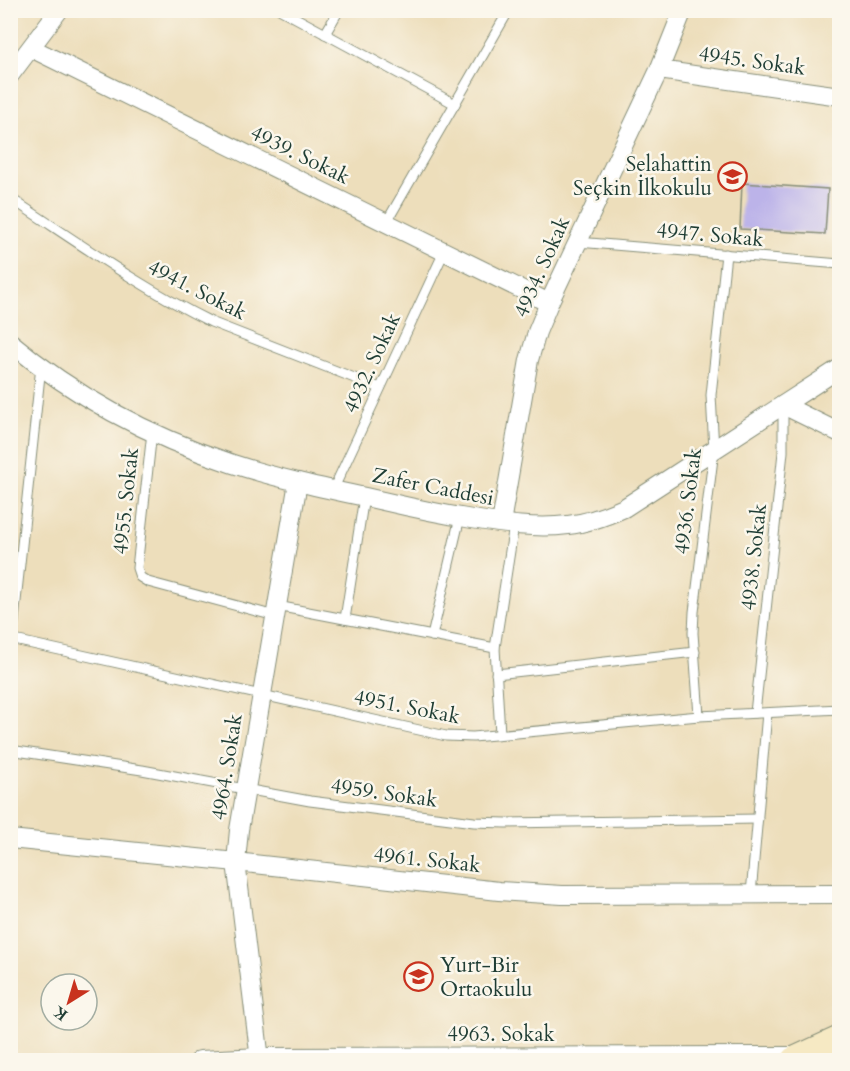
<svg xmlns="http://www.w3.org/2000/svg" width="850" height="1071" font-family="Cardo,serif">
<rect width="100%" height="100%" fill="#fbf7ec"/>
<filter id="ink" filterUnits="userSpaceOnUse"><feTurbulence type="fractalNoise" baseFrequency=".0167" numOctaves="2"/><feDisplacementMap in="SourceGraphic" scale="12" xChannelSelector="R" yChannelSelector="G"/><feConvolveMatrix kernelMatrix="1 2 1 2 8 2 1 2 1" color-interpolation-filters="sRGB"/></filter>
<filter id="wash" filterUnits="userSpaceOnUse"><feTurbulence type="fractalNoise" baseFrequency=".008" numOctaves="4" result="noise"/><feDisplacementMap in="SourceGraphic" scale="24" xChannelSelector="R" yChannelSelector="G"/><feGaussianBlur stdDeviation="1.35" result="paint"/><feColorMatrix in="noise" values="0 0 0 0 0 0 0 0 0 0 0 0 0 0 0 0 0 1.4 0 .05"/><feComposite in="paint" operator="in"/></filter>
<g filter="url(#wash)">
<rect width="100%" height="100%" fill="#eddebb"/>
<g id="blocks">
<polygon fill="#bcb3e9" points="742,183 828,189 825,234 740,229"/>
</g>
</g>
<g filter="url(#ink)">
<use href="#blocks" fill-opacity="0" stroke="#868e78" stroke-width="1.5"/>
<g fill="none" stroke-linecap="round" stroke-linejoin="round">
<defs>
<g id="lane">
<polyline points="281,10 455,104"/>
<polyline points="325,34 339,10"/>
<path d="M10 198C76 241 141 288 211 322L380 388"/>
<polyline points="386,223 509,10"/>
<polyline points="578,242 840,264"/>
<polyline points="152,432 137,568 140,577 148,582 275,616"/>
<polyline points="333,490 444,252"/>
<polyline points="277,606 495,648"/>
<polyline points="345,619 364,497"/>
<polyline points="432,636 460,517"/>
<polyline points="10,639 446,736 473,737 699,716 840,709"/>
<polyline points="12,639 41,366"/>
<polyline points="496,674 695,652"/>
<polyline points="755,713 783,452 783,405"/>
<polyline points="699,716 693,633 694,612 714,450 711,395 726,254"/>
<polyline points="500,734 495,648 514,525"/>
<polyline points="10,750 142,770 310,801 474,822 506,823 758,819"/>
<polyline points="751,894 767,713"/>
</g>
<g id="street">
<polyline points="31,48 549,303"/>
<polyline points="659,70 840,96"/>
<polyline points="10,75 59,10"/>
<path d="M10 342C76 398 151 437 233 464 282 480 333 490 383 501 413 508 442 514 472 519 504 524 536 529 568 525 588 523 606 516 624 508L840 368"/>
<polyline points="783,405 840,433"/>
<polyline points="501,523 529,360 537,332 549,303 659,70 683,10"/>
<polyline points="10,839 236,862 499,891 562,895 840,894"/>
<polyline points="200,1060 260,1057 803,1056"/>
<polyline points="260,1060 236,862 239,830 298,482"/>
</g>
<polyline id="secondary" points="794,1060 840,1039"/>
</defs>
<use href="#lane" stroke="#868e78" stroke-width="11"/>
<use href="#street" stroke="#868e78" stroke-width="20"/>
<use href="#secondary" stroke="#868e78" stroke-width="28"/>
<use href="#lane" stroke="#fff" stroke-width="9"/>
<use href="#street" stroke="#fff" stroke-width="18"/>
<use href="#secondary" stroke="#f6e9c3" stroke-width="26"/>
</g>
</g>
<defs>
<symbol id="school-ring" viewBox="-11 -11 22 22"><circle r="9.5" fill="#fbf7ec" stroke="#c8321e" stroke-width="1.5"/><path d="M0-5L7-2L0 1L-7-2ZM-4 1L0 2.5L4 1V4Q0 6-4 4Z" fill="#c8321e"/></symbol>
</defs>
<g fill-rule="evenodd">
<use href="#school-ring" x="716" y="160" width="33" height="33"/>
<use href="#school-ring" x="402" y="960" width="33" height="33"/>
</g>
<g text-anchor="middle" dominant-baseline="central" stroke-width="5" stroke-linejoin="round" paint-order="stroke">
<g font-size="21" fill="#1f3d34" stroke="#fbf7ec">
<text transform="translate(752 61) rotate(8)">4945. Sokak</text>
<text transform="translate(300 155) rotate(26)">4939. Sokak</text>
<text transform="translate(710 235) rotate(5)">4947. Sokak</text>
<text transform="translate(542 267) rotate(-66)">4934. Sokak</text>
<text transform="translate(197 290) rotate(27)">4941. Sokak</text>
<text transform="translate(372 363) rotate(-65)">4932. Sokak</text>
<text transform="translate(433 487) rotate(11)">Zafer Caddesi</text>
<text transform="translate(126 501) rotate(-84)">4955. Sokak</text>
<text transform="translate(688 501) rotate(-83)">4936. Sokak</text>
<text transform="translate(754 557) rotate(-84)">4938. Sokak</text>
<text transform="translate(407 707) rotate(11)">4951. Sokak</text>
<text transform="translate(227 767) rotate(-81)">4964. Sokak</text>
<text transform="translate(384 793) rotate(8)">4959. Sokak</text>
<text transform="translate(427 860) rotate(6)">4961. Sokak</text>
<text x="501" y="1034">4963. Sokak</text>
</g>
<g font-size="21" fill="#1f3d34" stroke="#fbf7ec" text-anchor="end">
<text x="712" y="164">Selahattin<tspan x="712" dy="24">Seçkin İlkokulu</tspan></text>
<text x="440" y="965" text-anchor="start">Yurt-Bir<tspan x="440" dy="24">Ortaokulu</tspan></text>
</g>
</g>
<rect width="850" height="1071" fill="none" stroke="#fbf7ec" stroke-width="36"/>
<g transform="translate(69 1002) rotate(217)"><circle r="28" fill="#fbf7ec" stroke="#a3ada2" stroke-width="1.5"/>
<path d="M0-4.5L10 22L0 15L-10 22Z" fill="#c8321e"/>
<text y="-9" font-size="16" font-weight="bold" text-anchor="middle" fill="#1f3d34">K</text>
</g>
</svg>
